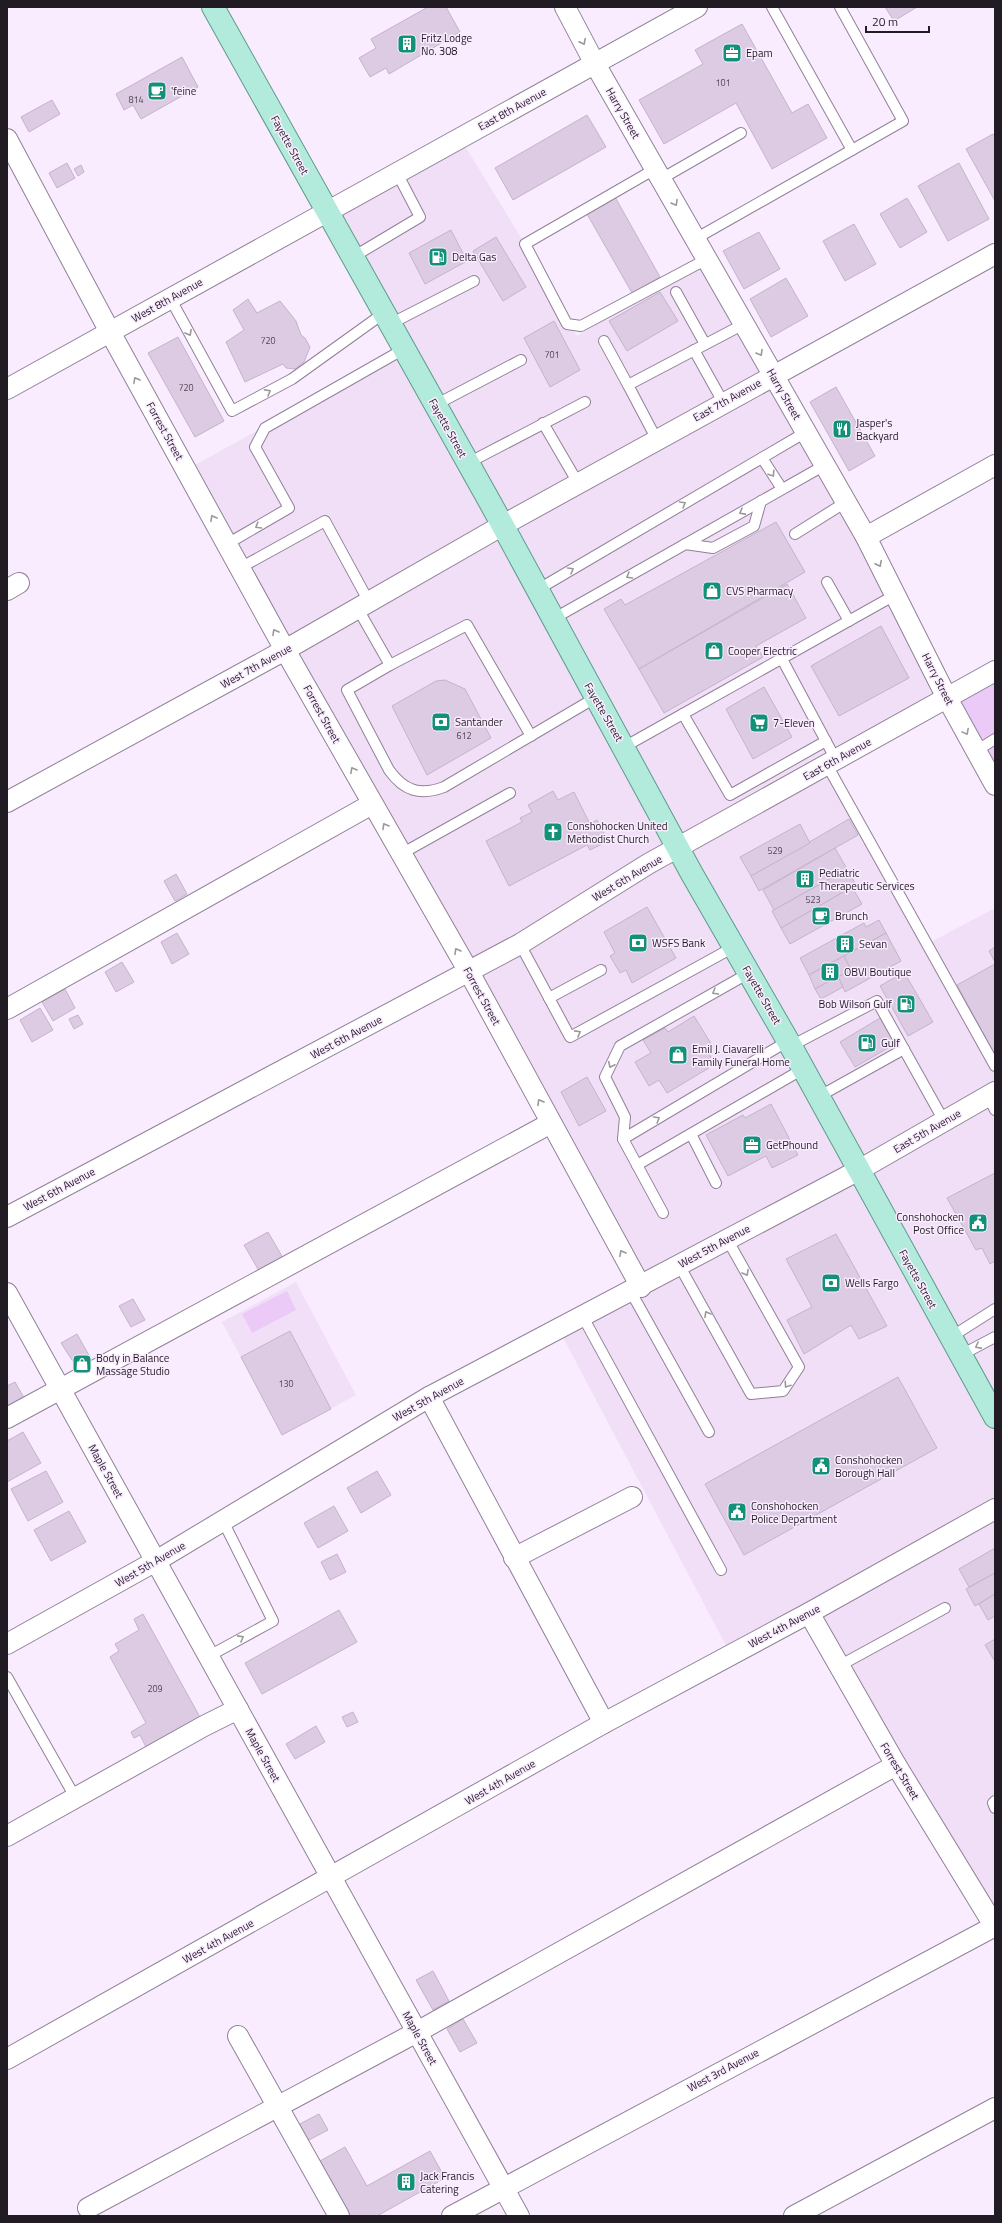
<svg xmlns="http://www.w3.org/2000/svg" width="1002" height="2223" font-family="'Titillium Web',sans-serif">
<rect width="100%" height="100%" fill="#faecff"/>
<g fill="#f0dff7">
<polygon points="460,138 525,244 567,324 577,336 707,259 947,698 827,765 927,944 995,908 995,1927 809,1613 731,1655 559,1330 641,1287 186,470 404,349 327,211"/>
<polygon points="296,1282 356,1395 282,1435 222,1322"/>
</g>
<g fill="#eccaf8">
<polygon points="995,671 995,785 947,698"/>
<polygon points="287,1291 296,1310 252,1333 242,1314"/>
</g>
<g fill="#dccbe2" stroke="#c4b3cb">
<polygon points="428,7 446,7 460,32 389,74 386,68 370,77 359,58 376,48 371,39"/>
<polygon points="885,7 917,7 894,21"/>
<polygon points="742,24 792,113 808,104 827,138 772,169 736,103 664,144 639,100 703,64 695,50"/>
<polygon points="182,57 198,87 141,119 133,105 124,110 116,94"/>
<polygon points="52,100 60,114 29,132 21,117"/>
<polygon points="587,115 606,147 513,200 495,168"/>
<polygon points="993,134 995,137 995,201 966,149"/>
<polygon points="67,163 75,178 57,188 49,173"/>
<polygon points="959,163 989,219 948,241 918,186"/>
<polygon points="81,165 84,172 78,176 74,169"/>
<polygon points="615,197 660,277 632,293 587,214"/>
<polygon points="907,198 927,232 900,248 880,214"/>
<polygon points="854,224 876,264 845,281 823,241"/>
<polygon points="451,230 467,261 425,284 409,253"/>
<polygon points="759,232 780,269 744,289 723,251"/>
<polygon points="496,237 526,287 503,301 473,251"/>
<polygon points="786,278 808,316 771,337 750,299"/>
<polygon points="660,292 678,321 627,351 609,321"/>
<polygon points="248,299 257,313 280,301 296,321 301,335 305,338 310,347 304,362 295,369 286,368 283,364 245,382 226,342 244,330 233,310"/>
<polygon points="554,321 580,370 550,387 524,338"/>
<polygon points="178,337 224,421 195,437 148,353"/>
<polygon points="836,387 875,456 849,471 810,402"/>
<polygon points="776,522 805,572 639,669 604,609 621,599 625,605"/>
<polygon points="787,584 806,618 756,646 763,657 664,713 639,669"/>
<polygon points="881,626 909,678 839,716 811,666"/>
<polygon points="445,680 465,689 491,738 427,775 392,706 436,681"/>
<polygon points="764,687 792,737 753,759 726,709"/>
<polygon points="553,791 558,800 574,792 590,824 597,820 608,841 590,850 587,845 509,886 486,841 522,822 520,818 532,812 528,805"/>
<polygon points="849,819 858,835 759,891 751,876"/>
<polygon points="800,824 810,843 751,876 740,857"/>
<polygon points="835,848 847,869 774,910 763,890"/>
<polygon points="847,869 856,885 781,928 772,911"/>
<polygon points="176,874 187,894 175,901 164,881"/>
<polygon points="852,887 862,904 790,944 781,928"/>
<polygon points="647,907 676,958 632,983 626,970 620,973 610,956 615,953 604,932"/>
<polygon points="879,920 886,933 809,975 800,958 864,923 866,927"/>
<polygon points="177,933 189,954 172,964 161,942"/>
<polygon points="886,933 901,961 845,992 838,976 851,970 844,956"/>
<polygon points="995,947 995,962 989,951"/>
<polygon points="844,956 851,970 815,989 809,975"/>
<polygon points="122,962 134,982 116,992 105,972"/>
<polygon points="995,964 995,1052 994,1053 957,985"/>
<polygon points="904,972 933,1022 908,1036 880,986"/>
<polygon points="838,976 843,987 821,999 815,989"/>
<polygon points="65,989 75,1008 53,1021 42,1002"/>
<polygon points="40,1008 53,1030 32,1042 20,1020"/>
<polygon points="78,1015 83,1024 74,1029 69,1019"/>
<polygon points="694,1016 713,1047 707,1051 711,1057 705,1061 709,1068 667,1093 659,1080 649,1086 635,1062 651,1053 643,1040 665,1028 668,1032"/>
<polygon points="880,1018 895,1044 855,1067 840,1042"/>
<polygon points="587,1077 606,1111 579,1126 561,1092"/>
<polygon points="771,1104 798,1155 772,1168 766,1156 728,1176 706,1135 743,1115 745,1118"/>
<polygon points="995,1173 995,1261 990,1264 982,1248 976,1250 947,1198"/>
<polygon points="268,1232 283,1258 259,1271 244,1245"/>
<polygon points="836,1234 887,1326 859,1339 851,1325 804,1354 787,1320 812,1307 786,1259"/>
<polygon points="133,1299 145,1320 131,1327 119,1306"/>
<polygon points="290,1331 331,1409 282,1435 241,1357"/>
<polygon points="77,1334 95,1366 81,1374 61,1343"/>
<polygon points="898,1377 937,1448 744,1555 705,1484"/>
<polygon points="15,1382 27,1403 7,1414 7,1386"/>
<polygon points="23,1432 41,1463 7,1482 7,1441"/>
<polygon points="46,1471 63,1502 28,1521 11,1489"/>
<polygon points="377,1471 391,1495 361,1513 347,1488"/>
<polygon points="334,1506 348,1531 318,1548 304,1523"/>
<polygon points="69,1511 86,1542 51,1561 34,1530"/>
<polygon points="995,1548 995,1573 969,1587 959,1569"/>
<polygon points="337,1554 346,1572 330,1580 321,1562"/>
<polygon points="995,1573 995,1594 975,1606 966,1589"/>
<polygon points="995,1594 995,1616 988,1620 979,1604"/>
<polygon points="339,1610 357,1642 262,1694 245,1663"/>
<polygon points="143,1614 201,1719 148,1751 140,1735 134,1738 131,1732 146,1723 110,1657 119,1651 115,1644 139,1630 134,1619"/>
<polygon points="995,1639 995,1660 994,1660 985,1645"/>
<polygon points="353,1712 358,1722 347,1727 342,1717"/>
<polygon points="316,1726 325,1742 295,1759 286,1744"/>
<polygon points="433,1971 449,2001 433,2010 416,1980"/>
<polygon points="463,2019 477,2043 460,2052 447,2029"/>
<polygon points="319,2114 328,2130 307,2141 298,2125"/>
<polygon points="345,2147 367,2186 430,2151 445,2178 377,2216 342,2216 313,2165"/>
</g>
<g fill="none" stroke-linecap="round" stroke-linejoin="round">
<defs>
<g id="lane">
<polyline points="772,7 852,150"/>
<polyline points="655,169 525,244 567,324 581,326 707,259"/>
<polyline points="661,179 741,133"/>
<polyline points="695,239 903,121 840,7"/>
<polyline points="353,257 420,217 397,173"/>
<polyline points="676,292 705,344"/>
<polyline points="170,298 232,411 292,379 384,313"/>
<polyline points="390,324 474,281"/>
<polyline points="604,341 628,385 744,324"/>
<polyline points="694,350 723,402"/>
<polyline points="628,385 657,440"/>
<polyline points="435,405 521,360"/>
<polyline points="543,423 578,483"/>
<polyline points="762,458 782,489"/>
<polyline points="468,463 585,402"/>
<polyline points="795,534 846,502"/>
<polyline points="227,544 289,508 255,447 265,428 404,349"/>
<polyline points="685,544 713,548 754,526 761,501"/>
<polyline points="240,568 325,521 369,602"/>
<polyline points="827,582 849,621"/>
<polyline points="537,590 806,432"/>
<path d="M358 609 390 665 347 690 389 770C404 791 420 796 444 787L595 698"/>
<polyline points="553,619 825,465"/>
<polyline points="782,659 836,760"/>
<polyline points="390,665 467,625 531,736"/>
<polyline points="683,714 730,795 826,741"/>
<polyline points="624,747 895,595"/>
<polyline points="976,751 995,739"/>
<polyline points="827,765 995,1066"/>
<polyline points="401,854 510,793"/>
<polyline points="520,944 570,1037 734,947"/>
<polyline points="549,998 601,970"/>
<polyline points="791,1046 877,1001 944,1121"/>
<polyline points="988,1096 995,1110"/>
<polyline points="818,1097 904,1049"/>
<polyline points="691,1134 716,1183"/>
<polyline points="623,1139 788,1041"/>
<polyline points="637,1165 803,1069"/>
<polyline points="663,1213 623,1139 625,1117 605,1077 620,1046 749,973"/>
<polyline points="679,1265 751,1394 783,1391 799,1367 727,1239"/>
<polyline points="631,1292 709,1432"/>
<polyline points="583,1317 721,1570"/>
<polyline points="951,1337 995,1309"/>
<polyline points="961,1355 995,1337"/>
<polyline points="209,1656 273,1621 223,1521"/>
<polyline points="839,1666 945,1608"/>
<polyline points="7,1677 75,1797"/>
<polyline points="995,1801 993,1803 995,1808"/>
</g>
<g id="street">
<polyline points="565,7 595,64 866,537 947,698 995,785"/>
<polyline points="7,139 110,332 285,650 469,972 641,1287"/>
<polyline points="7,389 697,7"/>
<polyline points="866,537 995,465"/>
<polyline points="7,590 19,583"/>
<polyline points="7,802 285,650 503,525 995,254"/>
<polyline points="7,1009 372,804"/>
<polyline points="7,1217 520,944 648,864 995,671"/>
<polyline points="7,1293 519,2216"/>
<polyline points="429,1397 604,1723"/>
<polyline points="7,1418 551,1123"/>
<polyline points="514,1558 632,1497"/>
<polyline points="809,1613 896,1765 995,1927"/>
<polyline points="7,1644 156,1561 429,1397 859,1170 995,1092"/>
<polyline points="7,1836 204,1726 238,1709"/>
<polyline points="238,2036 339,2216"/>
<polyline points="7,2059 604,1723 809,1613 995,1509"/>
<polyline points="88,2208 417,2032 896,1765"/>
<polyline points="452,2216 995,1926"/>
<polyline points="794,2216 995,2108"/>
</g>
<polyline id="primary" points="213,7 491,504 692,874 788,1041 995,1417"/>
</defs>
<use href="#lane" stroke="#918197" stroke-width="12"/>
<use href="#street" stroke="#918197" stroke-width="22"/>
<use href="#primary" stroke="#5e9a8c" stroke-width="24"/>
<use href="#lane" stroke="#fff" stroke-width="10"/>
<use href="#street" stroke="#fff" stroke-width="20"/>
<use href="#primary" stroke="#b2ebdc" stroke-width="22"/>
</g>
<defs><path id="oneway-chevron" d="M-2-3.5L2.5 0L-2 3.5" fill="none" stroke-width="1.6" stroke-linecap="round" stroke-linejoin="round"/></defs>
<g stroke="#9b989c">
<use href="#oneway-chevron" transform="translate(583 42) rotate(63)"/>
<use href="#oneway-chevron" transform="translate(675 203) rotate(60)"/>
<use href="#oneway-chevron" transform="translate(189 333) rotate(61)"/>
<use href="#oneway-chevron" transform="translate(760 353) rotate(60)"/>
<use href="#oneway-chevron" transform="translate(136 380) rotate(-119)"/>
<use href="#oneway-chevron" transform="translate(268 392) rotate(-29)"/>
<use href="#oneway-chevron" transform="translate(772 474) rotate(57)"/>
<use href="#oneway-chevron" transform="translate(683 504) rotate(-30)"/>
<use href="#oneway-chevron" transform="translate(742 512) rotate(151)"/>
<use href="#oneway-chevron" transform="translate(213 518) rotate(-119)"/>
<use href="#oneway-chevron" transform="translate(258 526) rotate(149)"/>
<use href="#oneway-chevron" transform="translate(879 564) rotate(63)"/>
<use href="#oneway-chevron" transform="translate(571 570) rotate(-30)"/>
<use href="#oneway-chevron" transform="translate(629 576) rotate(150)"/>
<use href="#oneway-chevron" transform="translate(275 632) rotate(-119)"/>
<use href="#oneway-chevron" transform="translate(966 732) rotate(62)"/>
<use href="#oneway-chevron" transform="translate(353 770) rotate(-119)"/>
<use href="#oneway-chevron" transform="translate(385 826) rotate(-120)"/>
<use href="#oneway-chevron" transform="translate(457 951) rotate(-120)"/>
<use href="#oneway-chevron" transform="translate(715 992) rotate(150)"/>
<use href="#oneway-chevron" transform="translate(578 1033) rotate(-29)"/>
<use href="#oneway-chevron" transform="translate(611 1065) rotate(116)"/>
<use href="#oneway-chevron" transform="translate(540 1102) rotate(-119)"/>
<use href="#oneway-chevron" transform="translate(657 1119) rotate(-31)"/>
<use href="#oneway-chevron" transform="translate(622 1253) rotate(-119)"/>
<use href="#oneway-chevron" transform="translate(746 1273) rotate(61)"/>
<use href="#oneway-chevron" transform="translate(707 1314) rotate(-119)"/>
<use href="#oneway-chevron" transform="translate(978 1346) rotate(152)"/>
<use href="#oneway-chevron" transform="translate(787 1385) rotate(124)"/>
<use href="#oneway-chevron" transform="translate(241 1638) rotate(-29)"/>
</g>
<defs>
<symbol id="building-square" viewBox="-11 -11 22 22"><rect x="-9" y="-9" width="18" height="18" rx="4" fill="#139178" stroke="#faecff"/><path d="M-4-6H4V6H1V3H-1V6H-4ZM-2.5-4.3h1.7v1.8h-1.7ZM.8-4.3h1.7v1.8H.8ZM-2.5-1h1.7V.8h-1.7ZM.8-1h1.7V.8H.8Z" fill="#fff"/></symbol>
<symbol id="office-square" viewBox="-11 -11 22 22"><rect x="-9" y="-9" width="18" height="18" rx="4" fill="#139178" stroke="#faecff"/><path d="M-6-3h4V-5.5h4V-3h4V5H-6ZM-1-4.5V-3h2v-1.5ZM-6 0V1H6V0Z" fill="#fff"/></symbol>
<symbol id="cafe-square" viewBox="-11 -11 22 22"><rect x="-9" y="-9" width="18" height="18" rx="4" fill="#139178" stroke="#faecff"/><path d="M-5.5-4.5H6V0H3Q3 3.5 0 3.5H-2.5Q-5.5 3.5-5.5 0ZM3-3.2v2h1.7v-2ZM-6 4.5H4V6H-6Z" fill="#fff"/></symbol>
<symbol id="fuel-square" viewBox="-11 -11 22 22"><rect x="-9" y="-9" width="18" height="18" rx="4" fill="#139178" stroke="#faecff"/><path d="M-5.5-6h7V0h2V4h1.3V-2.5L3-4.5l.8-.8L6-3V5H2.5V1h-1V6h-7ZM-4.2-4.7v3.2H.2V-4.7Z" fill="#fff"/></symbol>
<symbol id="restaurant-square" viewBox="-11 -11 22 22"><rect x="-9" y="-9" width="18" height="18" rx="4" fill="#139178" stroke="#faecff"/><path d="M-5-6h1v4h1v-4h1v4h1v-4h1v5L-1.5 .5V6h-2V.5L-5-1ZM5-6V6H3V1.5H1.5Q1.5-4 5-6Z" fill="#fff"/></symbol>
<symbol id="shop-square" viewBox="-11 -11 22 22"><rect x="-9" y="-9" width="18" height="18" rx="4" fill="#139178" stroke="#faecff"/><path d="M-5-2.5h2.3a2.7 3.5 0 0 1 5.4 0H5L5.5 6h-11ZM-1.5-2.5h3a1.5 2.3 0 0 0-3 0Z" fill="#fff"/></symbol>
<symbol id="bank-square" viewBox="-11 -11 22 22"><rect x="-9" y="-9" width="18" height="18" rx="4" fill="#139178" stroke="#faecff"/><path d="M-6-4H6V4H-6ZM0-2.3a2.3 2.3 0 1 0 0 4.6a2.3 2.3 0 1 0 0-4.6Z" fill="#fff"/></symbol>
<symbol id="supermarket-square" viewBox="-11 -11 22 22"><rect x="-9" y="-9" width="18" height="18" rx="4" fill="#139178" stroke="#faecff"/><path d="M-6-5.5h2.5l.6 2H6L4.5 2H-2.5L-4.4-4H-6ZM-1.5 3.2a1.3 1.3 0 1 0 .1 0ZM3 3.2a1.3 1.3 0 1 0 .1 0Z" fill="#fff"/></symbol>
<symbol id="church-square" viewBox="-11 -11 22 22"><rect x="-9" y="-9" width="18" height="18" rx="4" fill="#139178" stroke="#faecff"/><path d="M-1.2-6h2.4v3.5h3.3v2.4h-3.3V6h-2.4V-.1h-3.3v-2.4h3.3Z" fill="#fff"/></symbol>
<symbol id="civic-square" viewBox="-11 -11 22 22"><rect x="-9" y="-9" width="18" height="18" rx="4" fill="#139178" stroke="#faecff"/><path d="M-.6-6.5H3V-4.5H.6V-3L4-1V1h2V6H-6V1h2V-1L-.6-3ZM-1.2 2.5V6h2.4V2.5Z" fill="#fff"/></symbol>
</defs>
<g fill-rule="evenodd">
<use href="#building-square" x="396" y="33" width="22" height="22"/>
<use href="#office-square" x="721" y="42" width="22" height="22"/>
<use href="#cafe-square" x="146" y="80" width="22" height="22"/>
<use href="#fuel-square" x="427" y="246" width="22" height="22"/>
<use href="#restaurant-square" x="831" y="418" width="22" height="22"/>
<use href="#shop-square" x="701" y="580" width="22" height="22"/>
<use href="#shop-square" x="703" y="640" width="22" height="22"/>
<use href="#bank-square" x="430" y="711" width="22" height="22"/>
<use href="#supermarket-square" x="748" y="712" width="22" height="22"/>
<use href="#church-square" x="542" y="821" width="22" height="22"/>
<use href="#building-square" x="794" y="868" width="22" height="22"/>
<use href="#cafe-square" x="810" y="905" width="22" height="22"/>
<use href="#bank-square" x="627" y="932" width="22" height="22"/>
<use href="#building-square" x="834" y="933" width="22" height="22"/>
<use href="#building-square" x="819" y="961" width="22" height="22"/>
<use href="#fuel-square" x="895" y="993" width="22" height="22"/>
<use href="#fuel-square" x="856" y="1032" width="22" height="22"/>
<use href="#shop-square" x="667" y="1044" width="22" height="22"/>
<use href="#office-square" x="741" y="1134" width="22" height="22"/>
<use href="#civic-square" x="967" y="1212" width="22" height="22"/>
<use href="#bank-square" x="820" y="1272" width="22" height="22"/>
<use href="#shop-square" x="71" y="1353" width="22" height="22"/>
<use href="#civic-square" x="810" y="1455" width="22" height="22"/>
<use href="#civic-square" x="726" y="1501" width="22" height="22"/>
<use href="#building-square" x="395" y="2171" width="22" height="22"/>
</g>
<g text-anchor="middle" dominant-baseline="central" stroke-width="3" stroke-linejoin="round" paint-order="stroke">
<g font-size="9" fill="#504754">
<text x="723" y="82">101</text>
<text x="136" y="99">814</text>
<text x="268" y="340">720</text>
<text x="552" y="354">701</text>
<text x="186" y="387">720</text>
<text x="464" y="735">612</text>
<text x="775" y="850">529</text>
<text x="813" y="899">523</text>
<text x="286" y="1383">130</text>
<text x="155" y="1688">209</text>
</g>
<g font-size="11" fill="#211b24" stroke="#faecff" text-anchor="start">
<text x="421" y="38">Fritz Lodge<tspan x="421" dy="13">No. 308</tspan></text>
<text x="746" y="53">Epam</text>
<text x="171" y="91">'feine</text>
<text x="452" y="257">Delta Gas</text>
<text x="856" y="423">Jasper's<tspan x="856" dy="13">Backyard</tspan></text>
<text x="726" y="591">CVS Pharmacy</text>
<text x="728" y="651">Cooper Electric</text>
<text x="455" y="722">Santander</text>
<text x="773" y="723">7-Eleven</text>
<text x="567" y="826">Conshohocken United<tspan x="567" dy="13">Methodist Church</tspan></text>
<text x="819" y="873">Pediatric<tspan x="819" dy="13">Therapeutic Services</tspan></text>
<text x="835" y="916">Brunch</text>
<text x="652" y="943">WSFS Bank</text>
<text x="859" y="944">Sevan</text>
<text x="844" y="972">OBVI Boutique</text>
<text x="892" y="1004" text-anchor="end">Bob Wilson Gulf</text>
<text x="881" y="1043">Gulf</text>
<text x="692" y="1049">Emil J. Ciavarelli<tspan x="692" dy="13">Family Funeral Home</tspan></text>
<text x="766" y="1145">GetPhound</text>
<text x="964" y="1217" text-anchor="end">Conshohocken<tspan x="964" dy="13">Post Office</tspan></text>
<text x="845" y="1283">Wells Fargo</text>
<text x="96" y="1358">Body in Balance<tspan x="96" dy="13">Massage Studio</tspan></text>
<text x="835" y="1460">Conshohocken<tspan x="835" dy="13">Borough Hall</tspan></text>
<text x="751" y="1506">Conshohocken<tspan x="751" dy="13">Police Department</tspan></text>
<text x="420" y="2176">Jack Francis<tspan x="420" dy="13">Catering</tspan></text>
</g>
<g font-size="11" fill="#211b24" stroke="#faecff">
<text transform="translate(512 109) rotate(-29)">East 8th Avenue</text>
<text transform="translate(623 113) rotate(60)">Harry Street</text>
<text transform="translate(290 145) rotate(61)">Fayette Street</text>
<text transform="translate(167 300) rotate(-29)">West 8th Avenue</text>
<text transform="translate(784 394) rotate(60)">Harry Street</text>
<text transform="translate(727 400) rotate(-29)">East 7th Avenue</text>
<text transform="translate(448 428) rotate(61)">Fayette Street</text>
<text transform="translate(165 431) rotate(61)">Forrest Street</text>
<text transform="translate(256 666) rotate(-29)">West 7th Avenue</text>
<text transform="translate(938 679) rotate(63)">Harry Street</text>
<text transform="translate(604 712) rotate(60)">Fayette Street</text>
<text transform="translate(322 714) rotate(61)">Forrest Street</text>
<text transform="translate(837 759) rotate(-29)">East 6th Avenue</text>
<text transform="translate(627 878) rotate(-31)">West 6th Avenue</text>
<text transform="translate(762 995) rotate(60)">Fayette Street</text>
<text transform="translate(482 996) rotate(61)">Forrest Street</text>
<text transform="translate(346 1037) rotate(-28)">West 6th Avenue</text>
<text transform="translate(927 1131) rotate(-30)">East 5th Avenue</text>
<text transform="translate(59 1189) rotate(-28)">West 6th Avenue</text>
<text transform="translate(714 1246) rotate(-28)">West 5th Avenue</text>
<text transform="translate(918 1279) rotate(61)">Fayette Street</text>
<text transform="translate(428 1399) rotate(-29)">West 5th Avenue</text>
<text transform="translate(106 1471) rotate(61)">Maple Street</text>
<text transform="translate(150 1564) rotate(-30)">West 5th Avenue</text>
<text transform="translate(784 1626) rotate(-28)">West 4th Avenue</text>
<text transform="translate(263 1755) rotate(61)">Maple Street</text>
<text transform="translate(900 1771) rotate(59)">Forrest Street</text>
<text transform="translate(500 1782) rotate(-30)">West 4th Avenue</text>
<text transform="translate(218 1941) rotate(-29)">West 4th Avenue</text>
<text transform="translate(420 2038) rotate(61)">Maple Street</text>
<text transform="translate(723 2070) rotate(-28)">West 3rd Avenue</text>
</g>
</g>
<rect width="1002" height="2223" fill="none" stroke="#211b24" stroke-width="16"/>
<path d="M866 26v6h63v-6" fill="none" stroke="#211b24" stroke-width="2"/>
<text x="872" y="26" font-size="12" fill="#211b24" stroke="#faecff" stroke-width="3" paint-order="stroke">20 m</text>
</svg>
